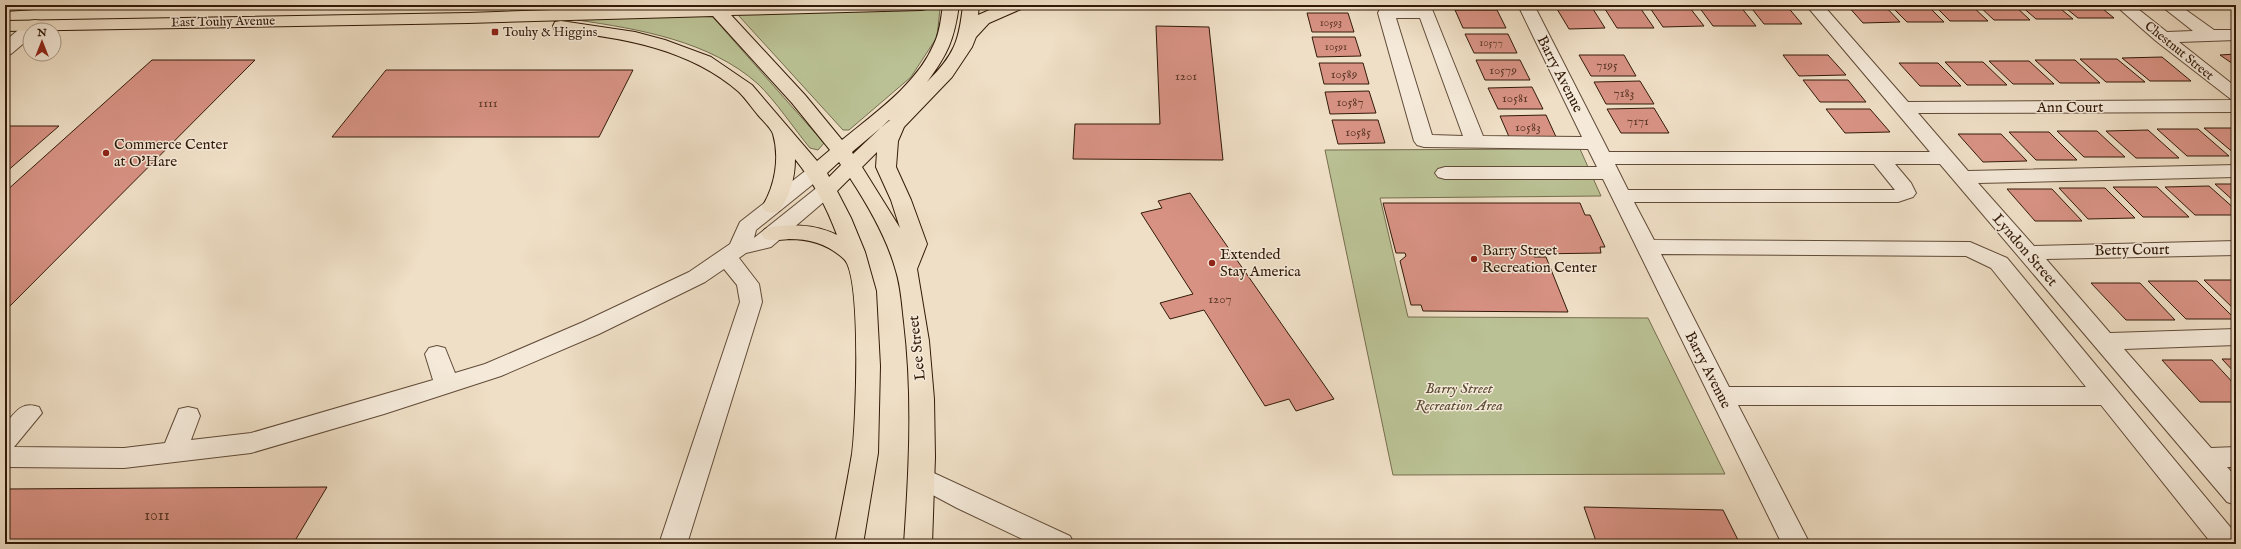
<svg xmlns="http://www.w3.org/2000/svg" width="2241" height="549" font-family="'IM FELL English',serif">
<rect width="100%" height="100%" fill="#efdfc6"/>
<filter id="stains"><feTurbulence type="fractalNoise" baseFrequency=".005" numOctaves="4"/><feColorMatrix values="0 0 0 0 .2 0 0 0 0 .09 0 0 0 0 .02 0 0 0 .5 -.17"/></filter>
<radialGradient id="worn" r=".72"><stop offset=".6" stop-color="#630" stop-opacity="0"/><stop offset="1" stop-color="#630" stop-opacity=".3"/></radialGradient>
<g fill="#bac194" stroke="#766e4e">
<polygon points="940,9 937,37 911,77 849,130 843,130 739,16 742,14"/>
<path d="M711 15 824 143 818 150 810 148C795 130 775 100 758 84 710 41 639 29 577 20Z"/>
<polygon points="1580,149 1601,196 1380,198 1408,317 1648,318 1725,474 1393,475 1325,150"/>
</g>
<g fill="#d89284" stroke="#321a08">
<polygon points="1749,5 1786,5 1802,24 1764,24"/>
<polygon points="1847,5 1884,5 1900,22 1863,23"/>
<polygon points="1890,5 1927,5 1944,22 1907,22"/>
<polygon points="1934,5 1971,5 1988,21 1950,21"/>
<polygon points="1978,5 2014,5 2030,20 1994,20"/>
<polygon points="2020,5 2056,5 2073,19 2036,19"/>
<polygon points="2062,5 2098,5 2114,18 2078,18"/>
<polygon points="1740,6 1756,26 1713,26 1699,7"/>
<polygon points="1650,8 1690,8 1704,26 1663,27"/>
<polygon points="1557,9 1593,9 1605,28 1569,29"/>
<polygon points="1605,9 1641,9 1654,28 1617,28"/>
<polygon points="1455,10 1497,10 1506,28 1463,28"/>
<polygon points="1307,13 1348,13 1354,32 1312,32"/>
<polygon points="1156,26 1209,27 1223,160 1073,159 1075,124 1160,124"/>
<polygon points="1465,34 1508,34 1517,53 1474,53"/>
<polygon points="1312,37 1355,37 1361,56 1317,57"/>
<polygon points="2236,54 2236,66 2220,55"/>
<polygon points="1579,55 1624,55 1636,76 1591,76"/>
<polygon points="1783,55 1828,55 1846,75 1799,76"/>
<polygon points="2162,57 2191,81 2150,81 2122,58"/>
<polygon points="2080,59 2117,59 2145,82 2106,82"/>
<polygon points="152,60 255,60 5,311 5,192"/>
<polygon points="1476,60 1520,60 1530,80 1485,80"/>
<polygon points="2035,60 2075,60 2100,83 2060,83"/>
<polygon points="1989,61 2029,61 2054,84 2013,84"/>
<polygon points="1945,62 1983,62 2007,85 1967,85"/>
<polygon points="1319,63 1363,63 1369,84 1324,84"/>
<polygon points="1899,63 1938,63 1961,86 1920,86"/>
<polygon points="386,70 633,70 599,137 332,137"/>
<polygon points="1803,80 1848,80 1866,102 1820,102"/>
<polygon points="1640,81 1654,104 1606,104 1594,82"/>
<polygon points="1532,87 1543,109 1498,109 1488,88"/>
<polygon points="1369,91 1376,113 1330,114 1325,92"/>
<polygon points="1654,108 1669,133 1621,133 1607,109"/>
<polygon points="1826,109 1870,109 1890,132 1845,133"/>
<polygon points="1546,115 1557,139 1510,139 1500,116"/>
<polygon points="1332,120 1378,120 1385,143 1338,144"/>
<polygon points="5,126 59,126 5,173"/>
<polygon points="2204,128 2236,128 2236,154 2235,154"/>
<polygon points="2157,129 2198,129 2229,156 2187,156"/>
<polygon points="2148,130 2179,158 2136,158 2106,131"/>
<polygon points="2057,131 2097,131 2125,157 2084,157"/>
<polygon points="2009,132 2049,132 2077,160 2036,160"/>
<polygon points="1958,134 2001,134 2027,161 1983,162"/>
<polygon points="2215,184 2236,184 2236,203"/>
<polygon points="2209,186 2236,210 2236,215 2195,215 2165,187"/>
<polygon points="2113,187 2157,187 2189,217 2143,217"/>
<polygon points="2059,188 2105,188 2135,218 2088,219"/>
<polygon points="2007,189 2052,189 2082,221 2035,221"/>
<polygon points="1190,193 1334,399 1296,411 1289,399 1265,406 1204,310 1170,319 1160,303 1193,294 1141,213 1162,208 1158,201"/>
<polygon points="1383,203 1580,203 1585,215 1590,215 1605,247 1600,247 1601,253 1534,254 1534,257 1546,257 1568,312 1423,311 1421,305 1411,305 1400,261 1406,256 1405,253 1396,253"/>
<polygon points="2204,280 2236,280 2236,311"/>
<polygon points="2148,281 2197,281 2235,319 2186,319"/>
<polygon points="2091,283 2140,283 2175,320 2126,320"/>
<polygon points="2222,359 2236,359 2236,374"/>
<polygon points="2162,360 2212,360 2236,386 2236,402 2200,402"/>
<polygon points="327,487 293,544 5,544 5,489"/>
<polygon points="1584,507 1723,510 1740,544 1597,544"/>
</g>
<g fill="none" stroke-linecap="round" stroke-linejoin="round">
<defs>
<g id="minor">
<path d="M1518 5H1534L1609 152H1930L1806 5H1823L1908 102 2232 100 2156 41 2115 5H2133L2167 32 2193 31 2160 5H2179L2214 30H2236V40L2179 42 2236 87V112L1918 113 1968 171 2236 165V177L1978 183 2034 246 2236 241V255L2046 259 2110 333 2236 329V345L2124 349 2211 448 2236 447V467H2227L2236 477V505L2227 502 1940 164H1895L1911 183 1916 193 1913 197 1898 202H1634L1654 240 1970 242 2007 258 2236 534V544H2212L2101 405H1738L1810 544H1782L1603 179H1445L1438 177 1435 173 1438 169 1445 167H1597L1588 149 1424 147 1417 145 1414 141 1378 13 1380 9 1386 8 1432 9 1483 136 1582 137ZM1396 18H1420L1463 136 1432 135ZM1615 164H1874L1895 190H1628ZM1661 254 1966 256 1991 268 2086 387H1729Z"/>
<polygon points="35,20 41,21 43,25 41,29 30,30 30,38 11,54 5,55 5,41 29,21"/>
<path d="M816 166 823 168 826 172 823 176 756 230 754 238 819 186 826 184 833 186 836 190 833 194 771 247 746 253 739 258 759 284 762 302 687 544H659L740 302 737 285 724 269 705 282 599 334 501 376 384 414 251 453 124 468 5 467V424C16 412 21 401 39 407L42 413 14 447 124 448 165 443 179 409 188 407 197 409 200 416 191 440 251 433 433 380 425 354 429 348 437 346 445 348 455 373 485 364 583 322 689 272 730 244 740 222 809 168Z"/>
<polygon points="923,468 1070,536 1074,544 1033,544 957,508 914,485 910,478 914,471"/>
</g>
<g id="major">
<polygon points="5,5 37,5 35,9 5,11"/>
<path d="M700 5H929L927 9 921 10 731 15 805 95 842 140C875 113 917 84 934 44 940 32 941 18 943 5H959C954 40 948 54 927 82 954 55 959 42 963 5H979L978 15 1001 5H1023L1021 9 989 23 976 37 972 47 952 77 904 127 898 141 896 167 911 200 927 244 917 269 929 341 934 399 935 457 932 544H904C909 470 913 396 904 322 902 305 901 287 896 271 887 238 869 207 850 178L837 191 851 218 865 252 876 291 880 366 878 453 863 544H835C841 514 847 484 852 454 856 426 862 276 844 259 828 244 810 239 789 239 780 240 773 241 765 239L761 234 765 229C787 223 815 224 837 235 827 208 813 181 795 159 795 179 790 195 779 211L772 213 765 211 762 207C775 186 780 158 773 134 771 128 763 121 758 115 752 108 746 99 739 92 690 49 624 38 561 31L555 30 553 26 555 22 561 21 635 32 665 40 711 57 752 85 817 161 830 150 792 103 713 16 468 23 5 31V21L468 13ZM890 120H889L853 154 852 152ZM877 152 876 167 891 200 900 228 862 167ZM839 162 841 165 829 177 827 173Z"/>
</g>
</defs>
<use href="#minor" stroke="#614b38" stroke-width="2"/>
<use href="#major" stroke="#321a08" stroke-width="2"/>
<use href="#minor" fill="#f5eada" fill-rule="evenodd"/>
<use href="#major" fill="#efdfc6" fill-rule="evenodd"/>
</g>
<g fill="#8f2418" stroke="#f5eada" stroke-width="1.5">
<rect x="491" y="28" width="8" height="8" rx="2"/>
<circle cx="106" cy="153" r="4"/>
<circle cx="1474" cy="259" r="4"/>
<circle cx="1212" cy="263" r="4"/>
</g>
<g text-anchor="middle" dominant-baseline="central" stroke-width="3" stroke-linejoin="round" paint-order="stroke">
<g font-size="11" fill="#5c3827">
<text x="1331" y="23">10593</text>
<text x="1491" y="43">10577</text>
<text x="1336" y="47">10591</text>
</g>
<g font-size="13" fill="#321a08" stroke="#f5eada">
<text transform="translate(223 22) rotate(-1)">East Touhy Avenue</text>
<text transform="translate(2179 51) rotate(39)">Chestnut Street</text>
</g>
<g font-size="13" fill="#321a08" stroke="#f5eada" text-anchor="start">
<text x="503" y="32">Touhy &amp; Higgins</text>
</g>
<g font-size="13" fill="#5c3827">
<text x="1607" y="65">7195</text>
<text x="1503" y="70">10579</text>
<text x="1344" y="74">10589</text>
<text x="1186" y="76">1201</text>
<text x="1624" y="93">7183</text>
<text x="1515" y="98">10581</text>
<text x="1350" y="102">10587</text>
<text x="488" y="103">1111</text>
<text x="1638" y="121">7171</text>
<text x="1528" y="127">10583</text>
<text x="1358" y="132">10585</text>
<text x="1220" y="299">1207</text>
</g>
<g font-size="15" fill="#321a08" stroke="#f5eada">
<text transform="translate(1560 74) rotate(63)">Barry Avenue</text>
<text x="2070" y="107">Ann Court</text>
<text transform="translate(2025 250) rotate(49)">Lyndon Street</text>
<text transform="translate(2132 250) rotate(-1)">Betty Court</text>
<text transform="translate(917 348) rotate(-96)">Lee Street</text>
<text transform="translate(1708 370) rotate(63)">Barry Avenue</text>
</g>
<g font-size="15" fill="#321a08" stroke="#f5eada" text-anchor="start">
<text x="114" y="144">Commerce Center<tspan x="114" dy="17">at O'Hare</tspan></text>
<text x="1482" y="250">Barry Street<tspan x="1482" dy="17">Recreation Center</tspan></text>
<text x="1220" y="254">Extended<tspan x="1220" dy="17">Stay America</tspan></text>
</g>
<g font-size="15" font-style="italic" fill="#5b4c32" stroke="#f5eada">
<text x="1459" y="388">Barry Street<tspan x="1459" dy="17">Recreation Area</tspan></text>
</g>
<g font-size="16" fill="#5c3827">
<text x="157" y="516">1011</text>
</g>
</g>
<rect width="2241" height="549" fill="none" stroke="#efdfc6" stroke-width="20"/>
<rect x="6" y="6" width="2229" height="537" fill="none" stroke="#321a08" stroke-width="2"/>
<rect x="10" y="10" width="2221" height="529" fill="none" stroke="#321a08"/>
<g transform="translate(42 42)"><circle r="19" fill="#f5eada" stroke="#a79786"/>
<path d="M0-3L7 15L0 10L-7 15Z" fill="#8f2418"/>
<text y="-6" font-size="11" font-weight="bold" text-anchor="middle" fill="#321a08">N</text>
</g>
<rect width="100%" height="100%" filter="url(#stains)"/>
<rect width="100%" height="100%" fill="url(#worn)"/>
</svg>
